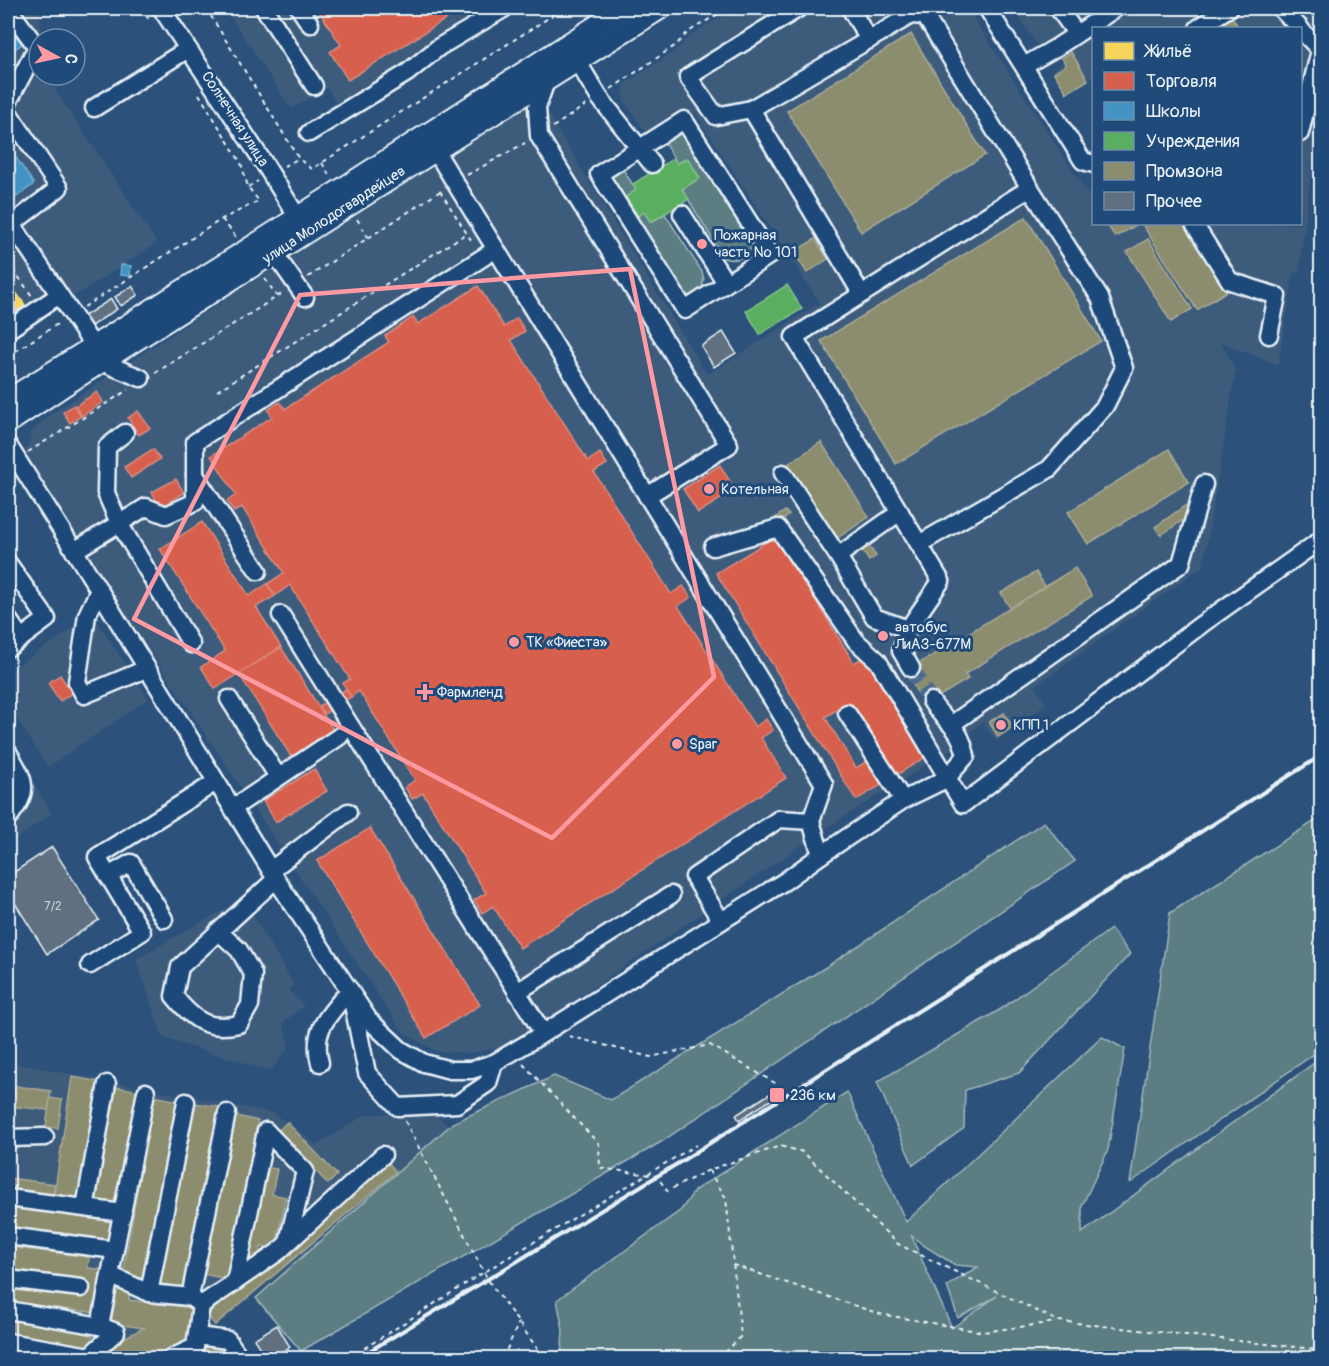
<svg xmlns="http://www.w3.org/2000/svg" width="1329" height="1366" font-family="Pangolin,sans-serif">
<rect width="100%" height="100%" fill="#2c527b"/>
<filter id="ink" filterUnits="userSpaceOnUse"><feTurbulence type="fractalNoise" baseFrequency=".0167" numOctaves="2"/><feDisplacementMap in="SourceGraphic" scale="12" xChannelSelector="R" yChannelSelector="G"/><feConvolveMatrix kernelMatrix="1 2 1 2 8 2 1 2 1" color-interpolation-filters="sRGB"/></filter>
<g filter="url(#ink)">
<g fill="#3c5b7c">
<polygon points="8,8 39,8 42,39 39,39 39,75 45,75 157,243 8,339"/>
<polygon points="225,8 497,8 337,104 327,88 291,109"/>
<polygon points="736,8 967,8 1093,202 1094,224 1300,224 1300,28 1094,28 1093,77 1067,93 1053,71 1065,60 1053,39 1037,45 1014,8 1321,8 1321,89 1299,274 1294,271 1278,365 1220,342 1236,369 1203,566 1035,686 1046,704 996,741 983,722 947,752 834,823 508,1046 472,1053 437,1052 402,1031 33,474 26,450 32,432 50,415 536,94 707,375 820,303 696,115 681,111 646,132 624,101 623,85 674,52 691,35"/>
<polygon points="93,615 148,699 48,767 8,706 8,672"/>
<polygon points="8,743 52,813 8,845"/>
<polygon points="243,899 294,985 288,990 304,1006 283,1023 289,1047 270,1071 163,1038 136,959"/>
<polygon points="8,1062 273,1113 317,1145 365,1115 432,1110 455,1133 215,1327 238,1358 8,1358"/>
</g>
<g fill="#5b7d82" stroke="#a2b7bd" stroke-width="1.5" fill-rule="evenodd">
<path d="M679 131 684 132 754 241C752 255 738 263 724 258L682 189 700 178 687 158 677 164 663 140Z"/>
<polygon points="621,166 636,190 626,197 638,216 644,212 651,222 665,214 702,272 704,279 701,291 693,296 682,296 611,183 614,172"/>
<polygon points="1321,817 1321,1049 1130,1183 1170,913"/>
<polygon points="1044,822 1075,861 661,1142 301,1351 256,1298 453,1123 554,1076 611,1100 826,967"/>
<polygon points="1111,929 1130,954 1019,1073 965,1090 964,1128 913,1165 877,1082 1001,1009"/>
<path d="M1102 1037 1125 1049 1108 1150 1082 1206V1233L1321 1058V1358H561L563 1330 557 1300 681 1210 695 1190 847 1092 906 1222ZM911 1235 923 1245 955 1265 978 1267 947 1286 958 1318 997 1296 952 1328Z"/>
</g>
<polygon fill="#f6d55c" stroke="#f2dd8b" stroke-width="1.5" points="8,281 25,305 8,316"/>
<g fill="#d6604d" stroke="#db8c80" stroke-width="1.5">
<polygon points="317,8 464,8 348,80 330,52 341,45"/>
<polygon points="478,286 504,327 517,318 525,331 511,340 588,461 600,453 607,464 594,472 671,594 683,586 691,597 678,606 755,727 766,719 773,730 761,738 786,778 520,948 493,906 482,913 474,900 486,893 423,793 412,799 405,787 415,780 359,691 351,697 346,689 343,683 350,679 290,585 275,596 267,584 284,573 242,507 234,512 227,501 236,495 211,456 272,417 268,410 280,402 285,409 389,342 385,336 413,317 418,324"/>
<polygon points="97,392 103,402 82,416 75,406"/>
<polygon points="74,405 81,416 70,423 63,412"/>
<polygon points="138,411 150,428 139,435 128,418"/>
<polygon points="153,449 160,459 131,478 124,467"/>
<polygon points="720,465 735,490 698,513 683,489"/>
<polygon points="176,479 184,493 160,507 152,492"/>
<polygon points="202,522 249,596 267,584 275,596 256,607 281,647 215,689 201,667 225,651 160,549"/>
<polygon points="776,536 854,663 867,655 929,755 895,776 849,702 825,717 856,768 869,760 883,784 856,800 716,573"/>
<polygon points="281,647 334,731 292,758 239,674"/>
<polygon points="60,675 72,693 60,701 48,683"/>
<polygon points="346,689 351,697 324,714 319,706"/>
<polygon points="314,769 327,791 276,822 263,801"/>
<polygon points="370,828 480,1005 426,1038 317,861"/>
</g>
<g fill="#4393c3" stroke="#74afd3" stroke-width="1.5">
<polygon points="8,24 22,44 8,54"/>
<polygon points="8,146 34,184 8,203"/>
<polygon points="121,265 131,266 130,276 120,275"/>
</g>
<g fill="#5aae61" stroke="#85c28e" stroke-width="1.5">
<polygon points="674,158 677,164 687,158 700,178 682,189 689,199 651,222 644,212 638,216 626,197 636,190 633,184"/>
<polygon points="787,285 802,309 760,334 746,311"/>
</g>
<g fill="#8c8c6e" stroke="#a8aa97" stroke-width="1.5">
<polygon points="1232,17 1239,28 1215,28"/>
<polygon points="911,34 985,155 861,232 787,111"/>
<polygon points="1071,52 1088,80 1067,93 1054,73 1066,65 1062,58"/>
<polygon points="1026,217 1101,341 896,464 821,341"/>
<polygon points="1107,224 1135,224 1136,225 1115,237"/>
<polygon points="1142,224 1189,224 1230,289 1197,310"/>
<polygon points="815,239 828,259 807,273 794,252"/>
<polygon points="1148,239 1192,309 1171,322 1127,252"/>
<polygon points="821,442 869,517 836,539 788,464"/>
<polygon points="1169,449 1189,482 1088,544 1068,512"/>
<polygon points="1186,505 1192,514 1161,535 1155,527"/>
<polygon points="785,511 789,515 779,523 775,518"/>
<polygon points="869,546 876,556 869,561 862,550"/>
<polygon points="1075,568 1092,596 965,674 968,679 925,705 905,672"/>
<polygon points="1036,572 1045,587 1010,608 1001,593"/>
<polygon points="1004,713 1013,727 998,737 989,722"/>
<polygon points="8,771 14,779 8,788"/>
<polygon points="72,1077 100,1082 82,1199 54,1195"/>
<polygon points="8,1085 51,1091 48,1110 8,1106"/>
<polygon points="116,1087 140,1091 121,1209 96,1204"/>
<polygon points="153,1096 179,1101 147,1282 123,1274"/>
<polygon points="50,1098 62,1100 58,1128 46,1127"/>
<polygon points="194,1103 220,1107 184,1294 159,1289"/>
<polygon points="233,1115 258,1121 228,1279 202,1274"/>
<polygon points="287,1122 337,1175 328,1184 278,1131"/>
<polygon points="388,1162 396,1172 215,1325 207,1315"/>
<polygon points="264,1167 277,1169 272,1194 286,1197 275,1250 261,1247 257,1266 244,1263"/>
<polygon points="8,1178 55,1184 53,1195 8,1189"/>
<polygon points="8,1206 115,1219 112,1245 8,1232"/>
<polygon points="8,1247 89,1257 88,1268 105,1270 99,1313 8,1302 8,1288 85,1297 86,1281 8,1271"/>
<polygon points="113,1285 130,1290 129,1300 192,1308 189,1334 181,1346 159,1358 101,1358 126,1337 144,1328 108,1323"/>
<polygon points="8,1320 93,1335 91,1349 8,1335"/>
<polygon points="216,1341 228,1358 191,1358"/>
<polygon points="8,1350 57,1358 8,1358"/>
</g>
<g fill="#607080" stroke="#e8f1f8" stroke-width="1.5">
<polygon points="132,286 138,295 121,306 115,297"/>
<polygon points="111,299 117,309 88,328 81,318"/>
<polygon points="723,332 736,353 714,367 701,346"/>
<polygon points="52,847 99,920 47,954 8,892 8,876"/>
<polygon points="771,1093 774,1098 739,1120 736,1115"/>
<polygon points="277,1325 290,1347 271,1358 266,1358 254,1339"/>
</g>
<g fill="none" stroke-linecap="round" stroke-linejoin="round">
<polyline stroke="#486a8e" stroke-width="16" stroke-dasharray="16 8" stroke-linecap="butt" points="911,668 931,701"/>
<defs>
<g id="minor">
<polyline points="161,8 264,163 298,218"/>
<polyline points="264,8 314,86"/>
<polyline points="299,8 310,24"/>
<polyline points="850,8 869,40"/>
<polyline points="987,8 1083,161 1094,164"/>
<polyline points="1058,8 1076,33"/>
<polyline points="1280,8 1300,28"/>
<polyline points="1198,28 1229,8"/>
<polyline points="1300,29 1320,50 1300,133"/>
<polyline points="577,61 599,97 652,164"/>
<polyline points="1024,66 1057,47 1116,8"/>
<polyline points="546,81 537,107 539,136 729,445 647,496"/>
<polyline points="8,102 37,47 8,8"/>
<polyline points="94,108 188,49"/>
<polyline points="751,109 716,116 688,77 799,8"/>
<polyline points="8,112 59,188 12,224 94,347"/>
<polygon points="684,120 770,255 685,310 599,174"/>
<polyline points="309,133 407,73 439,47 505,8"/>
<polyline points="682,214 726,283"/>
<polyline points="1194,224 1230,281 1277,296 1269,335"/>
<polyline points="274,253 305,297"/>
<polyline points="861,293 751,109 911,15 925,16 1030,188 1100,298 1124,368 1105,406 1049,469 919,544 794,337 1030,188"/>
<polyline points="8,330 59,295"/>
<polyline points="101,362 141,378"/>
<polyline points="125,433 107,447 106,493 119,523 191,644"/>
<polyline points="8,445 99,590 276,879 369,1020 401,1050 424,1063 450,1070 471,1070 494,1063 536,1038 785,881 821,855 811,821 824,784 435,150"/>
<polyline points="783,473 838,556 874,617 908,629"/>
<polyline points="195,475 258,571"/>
<polyline points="713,547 778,528 856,641 878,661 963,804 1202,624 1322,539"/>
<polyline points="74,551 146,507 166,515 195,502 195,442 496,249"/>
<polyline points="838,556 900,512"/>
<polyline points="8,563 47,619 8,648"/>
<polyline points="99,590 87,615 77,682 84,695 146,669"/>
<polyline points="281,615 543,1033"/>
<polyline points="8,619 21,638"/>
<polyline points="911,668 901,651 908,629 941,581 919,544"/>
<polyline points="229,699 278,777"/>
<polyline points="847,713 903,800"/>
<polyline points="952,724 1181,564 1204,484"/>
<path d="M8 752C25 781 31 790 8 818"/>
<polyline points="233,808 340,736"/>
<path d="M821 855 903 800 946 779 966 756C959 723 946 725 931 701"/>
<polyline points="271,870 348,812"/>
<polyline points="108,876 131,863 164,919"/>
<polyline points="721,921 694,877 779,819 811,821"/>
<path d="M218 931 239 950 253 974 250 1005 239 1024C208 1031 193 1020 174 996L180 967 276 879"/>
<polyline points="90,965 142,932 97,857 216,782"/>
<polyline points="517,992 671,895"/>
<path d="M320 1063C311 1029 329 1015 350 990L367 1073 398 1107 457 1104 488 1083 494 1063"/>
<polyline points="266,1131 305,1171 288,1242"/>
<polyline points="8,1138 45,1137"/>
<polyline points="8,1198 123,1213"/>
<polyline points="85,1208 107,1084"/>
<polyline points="8,1236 115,1250"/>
<polyline points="110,1275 149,1293 190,1297 201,1305 195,1347 171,1358"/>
<polyline points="8,1279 81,1288"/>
<polyline points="235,1282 278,1252 383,1155"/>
<polyline points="149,1293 186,1102"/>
<polyline points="190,1297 227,1113"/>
<polyline points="201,1305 235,1282 266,1131"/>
<polyline points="8,1310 100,1326 116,1332 87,1358"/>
<polyline points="100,1326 146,1092"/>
<polyline points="197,1336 228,1340 240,1358"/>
<polyline points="8,1342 90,1356"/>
</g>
<g id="major">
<polyline points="8,400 245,251 624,8"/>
<polyline points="8,423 68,383 661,8"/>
</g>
</defs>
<use href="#minor" stroke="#e8f1f8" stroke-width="21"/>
<use href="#major" stroke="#e8f1f8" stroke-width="24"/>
<g stroke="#e8f1f8" stroke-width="2" stroke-dasharray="4.5 4.5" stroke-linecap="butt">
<polyline points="140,8 151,22"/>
<polyline points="206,8 299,159 312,169 564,8"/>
<polyline points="611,89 676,45 688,32 728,8"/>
<polyline points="553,127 586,105"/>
<polyline points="322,163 330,176"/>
<polyline points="284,166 298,159"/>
<polyline points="467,175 525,143"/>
<polyline points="248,187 258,181"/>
<polyline points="440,191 471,240"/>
<polyline points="222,219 236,237"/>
<polyline points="357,219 368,237"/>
<polyline points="8,262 32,296"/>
<polyline points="308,277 442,190"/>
<polyline points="265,279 277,296"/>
<polyline points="84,307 222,219 259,201 248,187 241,163 199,94"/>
<polyline points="8,356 59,323"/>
<polyline points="155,373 283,293"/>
<polyline points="217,391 467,233"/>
<polyline points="28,452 128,390"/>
<polyline points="569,1036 650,1057 710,1045 775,1083 780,1092"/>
<polyline points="523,1064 599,1144 600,1168 657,1176 667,1191 709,1170 780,1146 803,1152 898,1244 1058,1321 1322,1350"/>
<polyline points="405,1121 488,1280 544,1358"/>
<polyline points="709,1171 726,1198 741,1336 720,1358"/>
<polyline points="733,1265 880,1314 983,1332 1056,1322"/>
<polyline points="349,1358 484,1272 696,1145"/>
<polyline points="503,1358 519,1322"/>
</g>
<use href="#minor" stroke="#1f4a7a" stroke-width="16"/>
<use href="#major" stroke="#1f4a7a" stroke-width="20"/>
<polyline stroke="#e8f1f8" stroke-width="4" points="358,1358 677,1164 1322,755"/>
</g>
</g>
<path fill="none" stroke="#ff9aa2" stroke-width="4.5" stroke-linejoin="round" d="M630 269 714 677 552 838 134 619 300 295Z"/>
<g fill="#ff9aa2" stroke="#1f4a7a" stroke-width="2">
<circle cx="702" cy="244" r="6"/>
<circle cx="709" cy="489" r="6"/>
<circle cx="883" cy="636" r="6"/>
<circle cx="514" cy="642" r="6"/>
<path d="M422 683h6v6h6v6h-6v6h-6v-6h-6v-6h6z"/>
<circle cx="1001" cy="725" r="6"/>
<circle cx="677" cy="744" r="6"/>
<rect x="769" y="1087" width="16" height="16" rx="3"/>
</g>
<g text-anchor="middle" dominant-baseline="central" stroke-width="6" stroke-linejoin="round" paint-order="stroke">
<g font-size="12" fill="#c6d1da">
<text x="53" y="906">7/2</text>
</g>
<g font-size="15" fill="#e8f1f8" stroke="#1f4a7a">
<text transform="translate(235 119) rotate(57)">Солнечная улица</text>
<text transform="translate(334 215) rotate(-33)">улица Молодогвардейцев</text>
</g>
<g font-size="15" fill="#e8f1f8" stroke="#1f4a7a" text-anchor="start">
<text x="714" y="235">Пожарная<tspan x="714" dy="17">часть № 101</tspan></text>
<text x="721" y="489">Котельная</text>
<text x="895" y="627">автобус<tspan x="895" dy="17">ЛиАЗ-677М</tspan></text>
<text x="526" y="642">ТК «Фиеста»</text>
<text x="437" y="692">Фармленд</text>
<text x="1013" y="725">КПП 1</text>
<text x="689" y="744">Spar</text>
<text x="790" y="1095">236 км</text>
</g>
</g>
<rect width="1329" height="1366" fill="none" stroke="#1f4a7a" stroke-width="30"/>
<rect x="15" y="15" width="1299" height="1336" fill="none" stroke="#e8f1f8" stroke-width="2" filter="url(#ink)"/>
<rect x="1092" y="27" width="210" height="198" fill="#1f4a7a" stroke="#6f8dac" stroke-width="1.5"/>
<rect x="1104" y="42" width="30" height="18" fill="#f6d55c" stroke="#6f8dac" stroke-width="1.5"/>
<text x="1146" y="57" font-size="18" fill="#e8f1f8">Жильё</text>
<rect x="1104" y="72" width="30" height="18" fill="#d6604d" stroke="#6f8dac" stroke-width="1.5"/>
<text x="1146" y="87" font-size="18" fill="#e8f1f8">Торговля</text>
<rect x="1104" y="102" width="30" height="18" fill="#4393c3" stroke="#6f8dac" stroke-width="1.5"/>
<text x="1146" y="117" font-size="18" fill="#e8f1f8">Школы</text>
<rect x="1104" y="132" width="30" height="18" fill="#5aae61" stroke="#6f8dac" stroke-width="1.5"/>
<text x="1146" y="147" font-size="18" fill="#e8f1f8">Учреждения</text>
<rect x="1104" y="162" width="30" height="18" fill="#8c8c6e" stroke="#6f8dac" stroke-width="1.5"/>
<text x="1146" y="177" font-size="18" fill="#e8f1f8">Промзона</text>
<rect x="1104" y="192" width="30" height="18" fill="#607080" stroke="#6f8dac" stroke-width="1.5"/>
<text x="1146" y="207" font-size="18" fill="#e8f1f8">Прочее</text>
<g transform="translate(57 57) rotate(98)"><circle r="28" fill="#1f4a7a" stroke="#6f8dac" stroke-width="1.5"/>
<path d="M0-4.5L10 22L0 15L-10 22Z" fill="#ff9aa2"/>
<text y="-9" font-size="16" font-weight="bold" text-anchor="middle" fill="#e8f1f8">С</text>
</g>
</svg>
